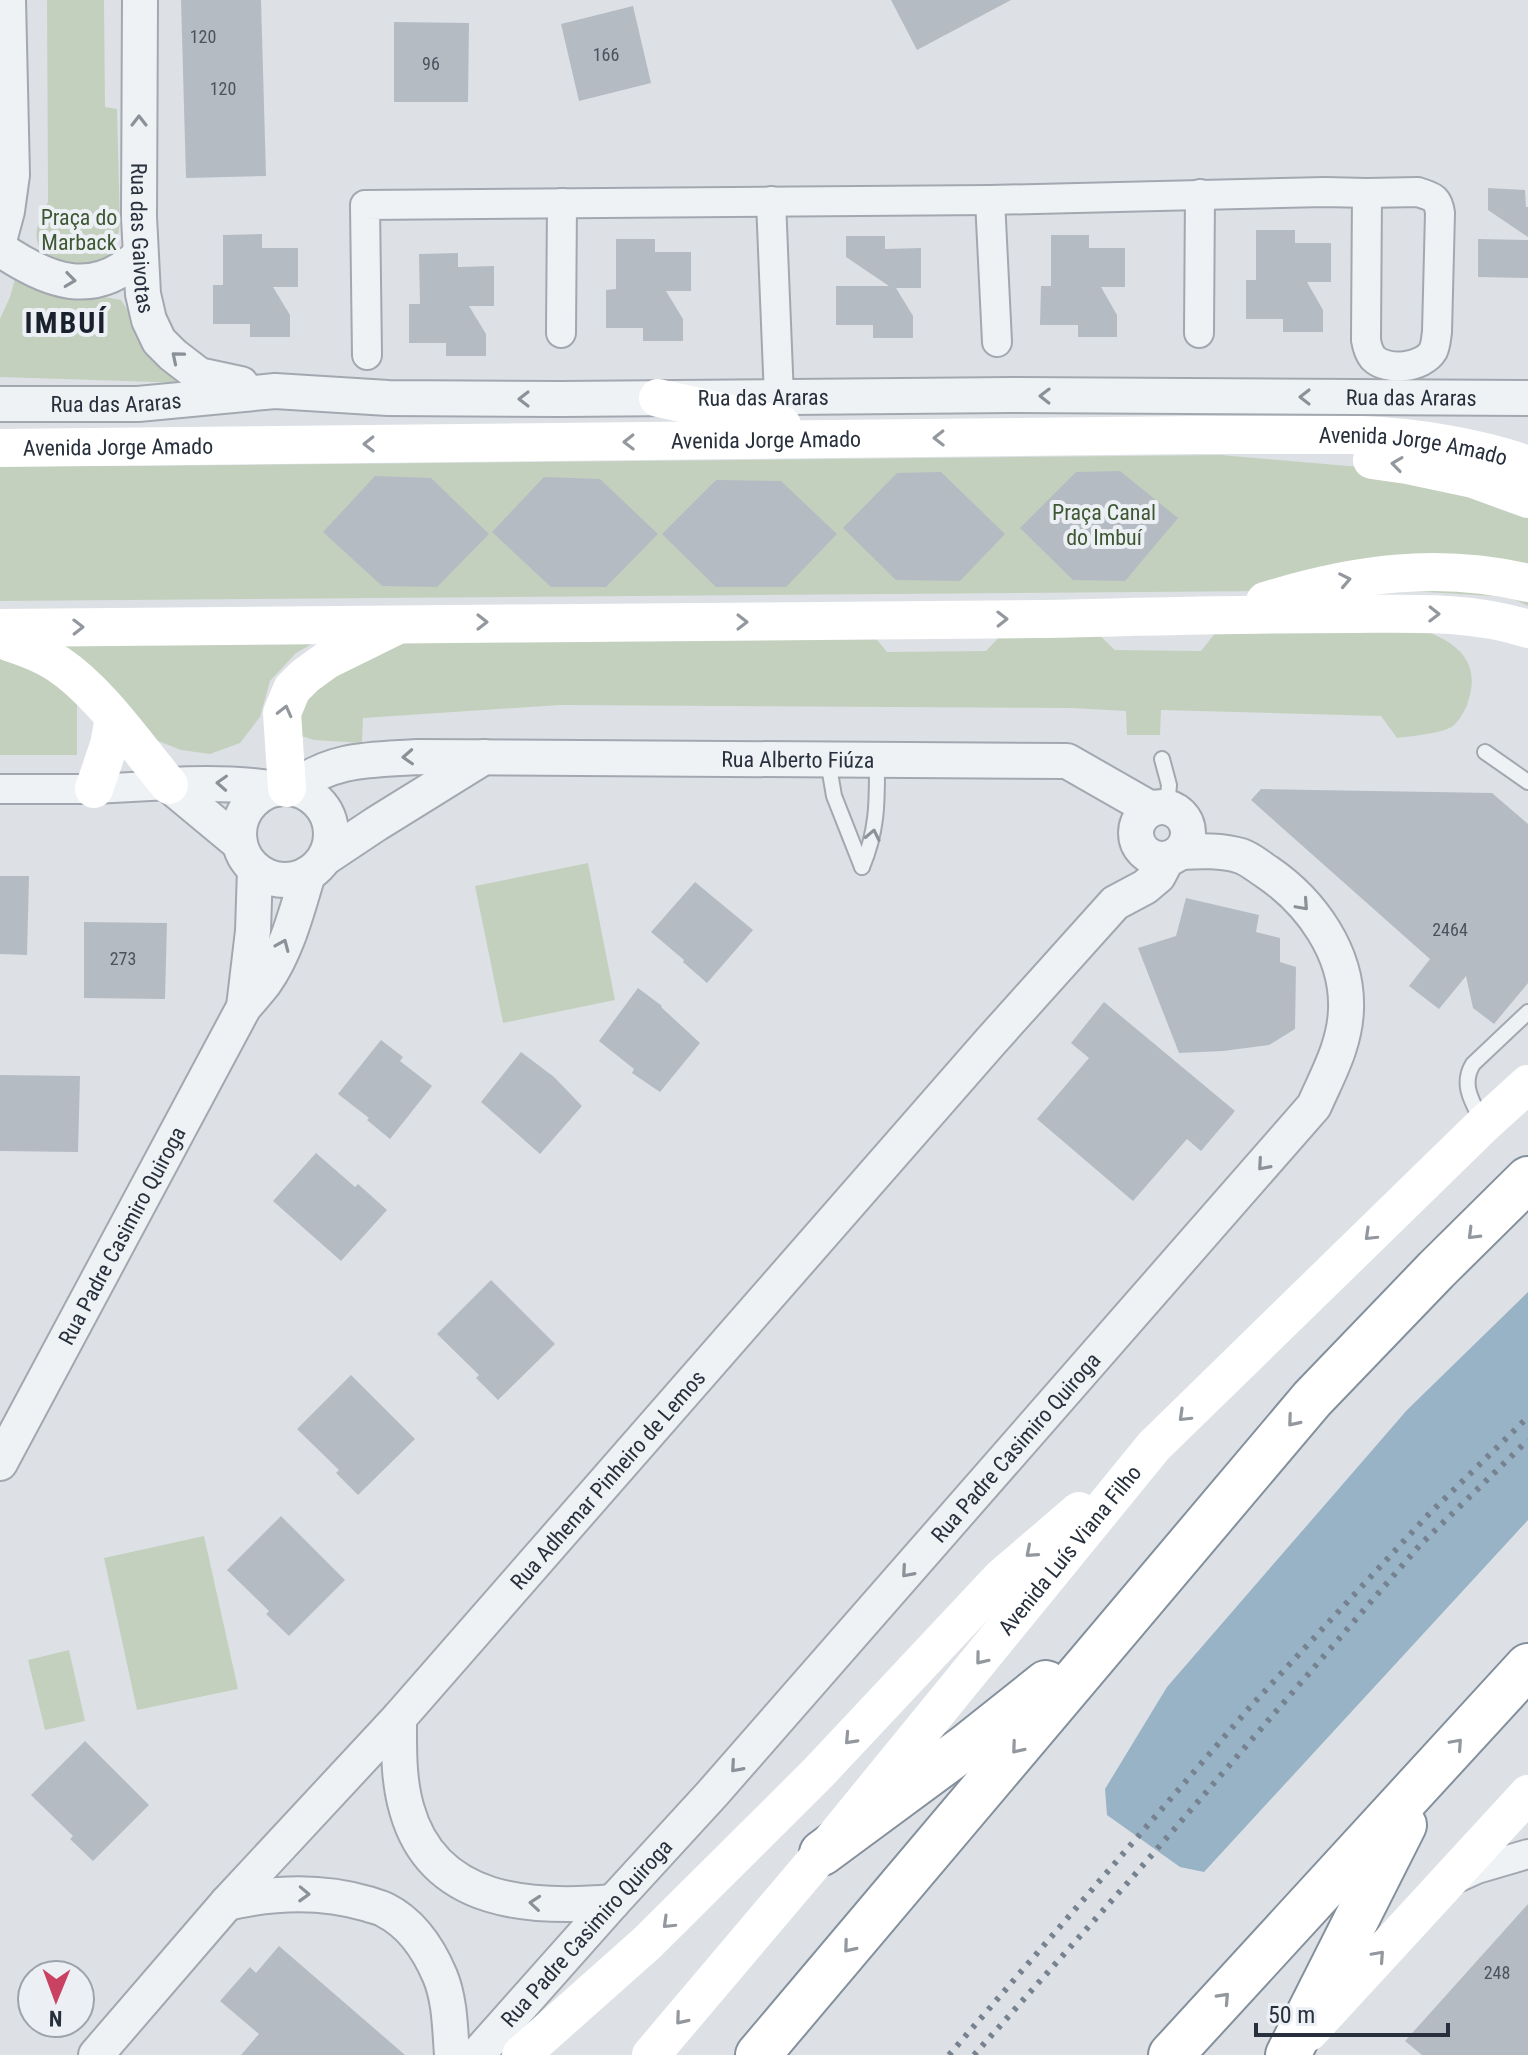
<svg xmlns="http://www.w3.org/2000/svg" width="1528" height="2055" font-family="'Roboto Condensed',sans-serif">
<rect width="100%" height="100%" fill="#dde1e6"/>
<g fill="#c4d0be">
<path d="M47 0H104L105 107 117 109 120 223 116 250 99 266 49 263C30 237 35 229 48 202Z"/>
<polygon points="16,275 38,285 121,300 163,365 188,383 0,377 0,319 10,297"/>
<polygon points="1221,455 1360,467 1528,510 1528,606 1509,597 1393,590 0,601 0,466 141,466"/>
<path d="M1096 632 1115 650 1201 651 1216 632H1428C1463 646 1481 666 1467 705 1464 712 1459 721 1453 726 1441 734 1411 736 1397 738L1381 716 1161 710 1160 735H1127L1126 711 1072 708 560 705 363 718 362 743 314 740 301 736 294 696 375 643 873 635 887 652 986 651 1003 633Z"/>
<polygon points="331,633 296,653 270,681 260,717 240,743 210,754 181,750 158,741 132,721 62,646"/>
<polygon points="0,658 43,670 77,699 77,755 0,755"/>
<polygon points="588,863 615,1000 503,1023 475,886"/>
<polygon points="204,1536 238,1689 137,1710 104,1558"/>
<polygon points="69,1650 85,1721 45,1730 28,1660"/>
</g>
<polygon fill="#98b2c6" points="1528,1292 1528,1520 1204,1872 1180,1867 1107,1815 1105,1789 1167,1687 1407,1410"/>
<g fill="#b4bbc3">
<polygon points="181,0 261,0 266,176 186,178"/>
<polygon points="891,0 1011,0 917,50"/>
<polygon points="633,6 651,83 579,101 561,24"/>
<polygon points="394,22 469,23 468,102 394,102"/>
<polygon points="1488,188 1525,190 1526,207 1528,207 1528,237 1488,210"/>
<polygon points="1256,230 1295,230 1295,243 1331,243 1331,282 1307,282 1323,310 1323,332 1283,332 1283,319 1246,319 1246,280 1256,280"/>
<polygon points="262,234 262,248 298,248 298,287 273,287 290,315 290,337 250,337 250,324 213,324 213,285 223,285 223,235"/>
<polygon points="1051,235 1089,235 1089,248 1125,248 1125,287 1101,287 1117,315 1117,337 1078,337 1078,325 1040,325 1041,286 1051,286"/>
<polygon points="846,236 885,236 885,249 921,248 921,288 896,288 913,316 913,338 873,338 873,325 836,325 836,286 889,286 846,257"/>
<polygon points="616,239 655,239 655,252 691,252 691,291 666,291 683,319 683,341 643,341 643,328 606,328 606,290 616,289"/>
<polygon points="1478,239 1528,240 1528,278 1478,277"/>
<polygon points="458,253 458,267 494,266 494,306 469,306 486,334 486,356 446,356 446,343 409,343 409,304 420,304 419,254"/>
<polygon points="1120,471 1178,518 1125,581 1073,580 1020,528 1076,472"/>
<polygon points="941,472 1005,534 960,581 896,580 843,528 897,473"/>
<polygon points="375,476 431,478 489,534 437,587 382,586 323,532"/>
<polygon points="544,477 600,479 658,534 606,587 551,587 492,532"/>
<polygon points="716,480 781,481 837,534 786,587 716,587 662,534"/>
<polygon points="1261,789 1492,793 1528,824 1528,983 1494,1024 1473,1008 1466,976 1439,1009 1409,986 1430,959 1251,800"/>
<polygon points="0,876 29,876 27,955 0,954"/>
<polygon points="695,882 753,930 707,983 683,962 684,960 651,932"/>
<polygon points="1186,898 1259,915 1256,932 1280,938 1280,962 1296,967 1295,1029 1269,1045 1223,1051 1179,1053 1138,948 1176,936"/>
<polygon points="84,922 167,923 165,999 84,998"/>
<polygon points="638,988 662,1006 661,1007 700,1043 660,1092 632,1073 634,1069 599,1041"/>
<polygon points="1104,1002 1235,1111 1201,1151 1187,1139 1133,1201 1037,1119 1089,1058 1071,1043"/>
<polygon points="381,1040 403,1057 400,1061 432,1086 390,1139 367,1120 369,1118 338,1094"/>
<polygon points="521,1052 554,1077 582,1106 540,1154 481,1102"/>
<polygon points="0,1075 80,1076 78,1152 0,1151"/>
<polygon points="316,1153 355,1187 358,1184 387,1210 341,1261 273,1201"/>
<polygon points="491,1280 555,1344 498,1400 476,1378 479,1375 437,1334"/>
<polygon points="351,1375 415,1439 358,1495 336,1473 339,1470 297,1429"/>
<polygon points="281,1516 345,1580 289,1636 266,1614 269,1611 227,1570"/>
<polygon points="85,1741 149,1805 93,1861 70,1839 73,1836 31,1795"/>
<polygon points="1528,1904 1528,2055 1422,2055 1405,2041"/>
<polygon points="279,1946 405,2055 241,2055 259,2034 220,2001 250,1967 256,1973"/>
</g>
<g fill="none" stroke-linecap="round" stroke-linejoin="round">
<defs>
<g id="service">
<polyline points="1485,752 1528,782"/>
<polyline points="1162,759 1169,785 1167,807"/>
<polyline points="828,761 834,796 862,867"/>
<path d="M862 867C878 829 877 800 877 760"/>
<path d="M1483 1123C1473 1103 1460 1085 1473 1064L1528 1012"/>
</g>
<g id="minor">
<path d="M1418 192C1432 197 1438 197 1440 213L1437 332C1436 338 1436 345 1433 351 1423 368 1387 372 1373 358 1369 353 1367 346 1366 340L1367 193Z"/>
<polyline points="990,200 997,342"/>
<polyline points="771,201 779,397"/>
<polyline points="561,333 562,203"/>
<polyline points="1199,333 1200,194"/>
<polyline points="367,355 365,205 990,200 1325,192 1367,193"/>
<polyline points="0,789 94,789 169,785"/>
<polyline points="1455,1879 1477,1869 1528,1854"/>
</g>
<g id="tertiary">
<path id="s1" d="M140 0 139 217 143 294 149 320 159 341 173 355 199 375 241 384"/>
<polyline points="0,237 7,211 12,175 8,0"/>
<path d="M0 249C47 281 93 300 140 255"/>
<path id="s2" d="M0 404H138L275 391 388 398 561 399 1011 395 1528 398"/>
<path d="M169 785C205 783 240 783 276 789"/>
<polyline points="169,785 240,844"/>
<circle cx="285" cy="834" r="46"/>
<path id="s3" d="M294 788C332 758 371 760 417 757L1067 761 1151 809"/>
<circle cx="1162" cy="833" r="26"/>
<polyline points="325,858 376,824 484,757"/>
<polyline points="244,1007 253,931 255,869"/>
<path id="s4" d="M0 1463 244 1007C251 999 258 991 265 982 287 951 297 910 308 874"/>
<path d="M399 1718C399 1748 398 1780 407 1810 434 1905 532 1909 613 1902"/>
<path d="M227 1903C274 1892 321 1890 368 1904 373 1906 380 1907 385 1910 411 1923 429 1950 440 1976 450 2000 450 2029 452 2055"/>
<path id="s5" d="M96 2055 227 1903 399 1718 991 1041 1115 903 1145 887 1158 876 1167 859"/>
<path id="s6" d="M477 2055 613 1902 712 1794 1314 1106C1328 1074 1345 1045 1346 1009 1348 953 1311 902 1267 872 1259 867 1250 859 1241 856 1222 850 1200 851 1180 852"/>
</g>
<g id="trunk">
<polyline points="822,1853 967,1746 1046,1683"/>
<polyline points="758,2055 1312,1399 1436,1270 1528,1179"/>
<polyline points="1171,2055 1528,1666"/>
<polyline points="1288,2055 1404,1825"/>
</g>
</defs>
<use href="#service" stroke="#a3a8b0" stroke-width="18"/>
<use href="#minor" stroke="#a3a8b0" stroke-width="32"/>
<use href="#tertiary" stroke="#a3a8b0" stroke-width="38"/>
<use href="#trunk" stroke="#84909c" stroke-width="48"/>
<use href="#service" stroke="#eff2f5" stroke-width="14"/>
<use href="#minor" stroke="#eff2f5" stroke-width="28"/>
<use href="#tertiary" stroke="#eff2f5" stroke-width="34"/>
<g stroke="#fff" stroke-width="38">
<polyline points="658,398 782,425"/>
<path id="s7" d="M0 448 1196 435H1362C1410 436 1483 448 1528 465"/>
<polyline points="1372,460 1407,465 1473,479 1528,499"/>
<path d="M1265 601C1352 574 1438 561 1528 583"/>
<path d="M0 628C346 623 692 624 1038 619 1140 617 1243 614 1345 614 1406 614 1469 610 1528 629"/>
<path d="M0 639C20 646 40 652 58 664 100 692 136 746 169 785"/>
<polyline points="287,788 282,713 292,689 305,676 327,660 394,627"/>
<polyline points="94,789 109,745 114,718"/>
<polyline points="1309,2032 1528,1794"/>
<polyline points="521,2055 647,1943 817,1774 1001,1578 1079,1511"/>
<path id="s8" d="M651 2055 822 1853 1154 1446 1484 1124 1528 1084"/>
</g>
<use href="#trunk" stroke="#fff" stroke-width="44"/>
<g stroke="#76828f" stroke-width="6" stroke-dasharray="4 8" stroke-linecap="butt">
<polyline points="949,2055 1250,1707 1428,1515 1528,1417"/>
<polyline points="974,2055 1131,1879 1420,1545 1528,1440"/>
</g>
</g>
<defs><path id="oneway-chevron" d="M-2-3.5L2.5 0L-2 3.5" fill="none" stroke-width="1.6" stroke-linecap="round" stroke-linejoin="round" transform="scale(2)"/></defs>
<g stroke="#8b9198">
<use href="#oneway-chevron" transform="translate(139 121) rotate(-90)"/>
<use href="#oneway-chevron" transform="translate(70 280) rotate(7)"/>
<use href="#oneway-chevron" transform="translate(177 357) rotate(-140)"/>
<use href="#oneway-chevron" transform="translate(1045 396) rotate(-179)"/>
<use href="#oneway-chevron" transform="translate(1305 397) rotate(180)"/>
<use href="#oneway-chevron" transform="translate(524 399) rotate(-180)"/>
<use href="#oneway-chevron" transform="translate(408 757) rotate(177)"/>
<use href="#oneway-chevron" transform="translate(222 783) rotate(-177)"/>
<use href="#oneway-chevron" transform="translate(873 835) rotate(-78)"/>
<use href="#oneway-chevron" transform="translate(1303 905) rotate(48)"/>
<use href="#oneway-chevron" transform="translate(283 945) rotate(-67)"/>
<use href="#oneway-chevron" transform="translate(1263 1165) rotate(131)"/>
<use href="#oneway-chevron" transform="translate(907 1572) rotate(131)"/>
<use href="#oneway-chevron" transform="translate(736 1767) rotate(131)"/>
<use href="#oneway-chevron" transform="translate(304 1894) rotate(2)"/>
<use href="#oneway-chevron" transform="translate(535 1903) rotate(-175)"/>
</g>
<g stroke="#93989e">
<use href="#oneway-chevron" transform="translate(939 438) rotate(179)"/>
<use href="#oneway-chevron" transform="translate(629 442) rotate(179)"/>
<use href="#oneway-chevron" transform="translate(369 444) rotate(179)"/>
<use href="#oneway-chevron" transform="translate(1397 464) rotate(-172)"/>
<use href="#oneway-chevron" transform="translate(1345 580) rotate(-11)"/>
<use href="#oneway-chevron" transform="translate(1434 614) rotate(1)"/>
<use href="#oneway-chevron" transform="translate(1002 619) rotate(-1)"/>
<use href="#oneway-chevron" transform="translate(482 622)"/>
<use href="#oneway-chevron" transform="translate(742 622)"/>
<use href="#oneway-chevron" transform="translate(78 627) rotate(-1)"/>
<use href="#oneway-chevron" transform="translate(285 711) rotate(-76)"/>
<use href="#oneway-chevron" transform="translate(1473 1234) rotate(135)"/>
<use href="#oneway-chevron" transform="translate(1370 1235) rotate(136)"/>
<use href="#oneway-chevron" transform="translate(1184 1416) rotate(136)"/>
<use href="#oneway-chevron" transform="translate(1293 1421) rotate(130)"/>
<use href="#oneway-chevron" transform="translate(1031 1552) rotate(139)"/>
<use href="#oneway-chevron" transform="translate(981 1659) rotate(129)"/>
<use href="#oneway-chevron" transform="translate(850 1739) rotate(133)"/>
<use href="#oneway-chevron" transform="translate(1457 1744) rotate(-48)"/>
<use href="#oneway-chevron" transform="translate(1017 1748) rotate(130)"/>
<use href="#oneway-chevron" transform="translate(668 1923) rotate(136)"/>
<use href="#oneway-chevron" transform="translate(849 1947) rotate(130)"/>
<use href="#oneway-chevron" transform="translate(1379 1956) rotate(-48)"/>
<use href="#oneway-chevron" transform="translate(1224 1998) rotate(-47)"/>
<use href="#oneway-chevron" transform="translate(681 2019) rotate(130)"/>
</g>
<g text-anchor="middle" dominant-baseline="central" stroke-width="8" stroke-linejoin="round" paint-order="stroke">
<g font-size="18" fill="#4a535e">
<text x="203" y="36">120</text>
<text x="606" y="54">166</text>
<text x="431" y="63">96</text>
<text x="223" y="88">120</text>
<text x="1450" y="929">2464</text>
<text x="123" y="958">273</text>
<text x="1497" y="1972">248</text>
</g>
<g font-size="22" fill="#3e5834" stroke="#ecf0f4">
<text x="79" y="217">Praça do<tspan x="79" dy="25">Marback</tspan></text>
<text x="1104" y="512">Praça Canal<tspan x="1104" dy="25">do Imbuí</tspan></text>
</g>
<g font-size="22" fill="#27303c" stroke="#ecf0f4">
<text stroke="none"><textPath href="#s1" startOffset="238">Rua das Gaivotas</textPath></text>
<text stroke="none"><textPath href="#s2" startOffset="764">Rua das Araras</textPath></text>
<text stroke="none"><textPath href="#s2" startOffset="1412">Rua das Araras</textPath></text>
<text stroke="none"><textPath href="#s2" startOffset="116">Rua das Araras</textPath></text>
<text stroke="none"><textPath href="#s7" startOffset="766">Avenida Jorge Amado</textPath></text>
<text stroke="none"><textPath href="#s7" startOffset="118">Avenida Jorge Amado</textPath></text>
<text stroke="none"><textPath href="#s7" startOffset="1414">Avenida Jorge Amado</textPath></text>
<text stroke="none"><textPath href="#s3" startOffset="510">Rua Alberto Fiúza</textPath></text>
<text stroke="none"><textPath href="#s4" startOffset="258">Rua Padre Casimiro Quiroga</textPath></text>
<text stroke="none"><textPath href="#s6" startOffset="812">Rua Padre Casimiro Quiroga</textPath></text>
<text stroke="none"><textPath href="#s5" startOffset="770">Rua Adhemar Pinheiro de Lemos</textPath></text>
<text stroke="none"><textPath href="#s8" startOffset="656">Avenida Luís Viana Filho</textPath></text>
<text stroke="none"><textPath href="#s6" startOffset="164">Rua Padre Casimiro Quiroga</textPath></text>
</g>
<g font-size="30" font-weight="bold" letter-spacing="2" fill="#19212d" stroke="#ecf0f4">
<text x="66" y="322">IMBUÍ</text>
</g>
</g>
<g transform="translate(56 1999) rotate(181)"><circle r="38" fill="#ecf0f4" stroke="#9da3aa" stroke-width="2"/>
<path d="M0-6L14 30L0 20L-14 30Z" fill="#ca4261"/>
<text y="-12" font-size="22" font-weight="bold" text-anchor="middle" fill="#27303c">N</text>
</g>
<path d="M1256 2023v12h192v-12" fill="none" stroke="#27303c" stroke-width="4"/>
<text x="1268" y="2023" font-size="24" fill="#27303c" stroke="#ecf0f4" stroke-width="6" paint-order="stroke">50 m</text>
</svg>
